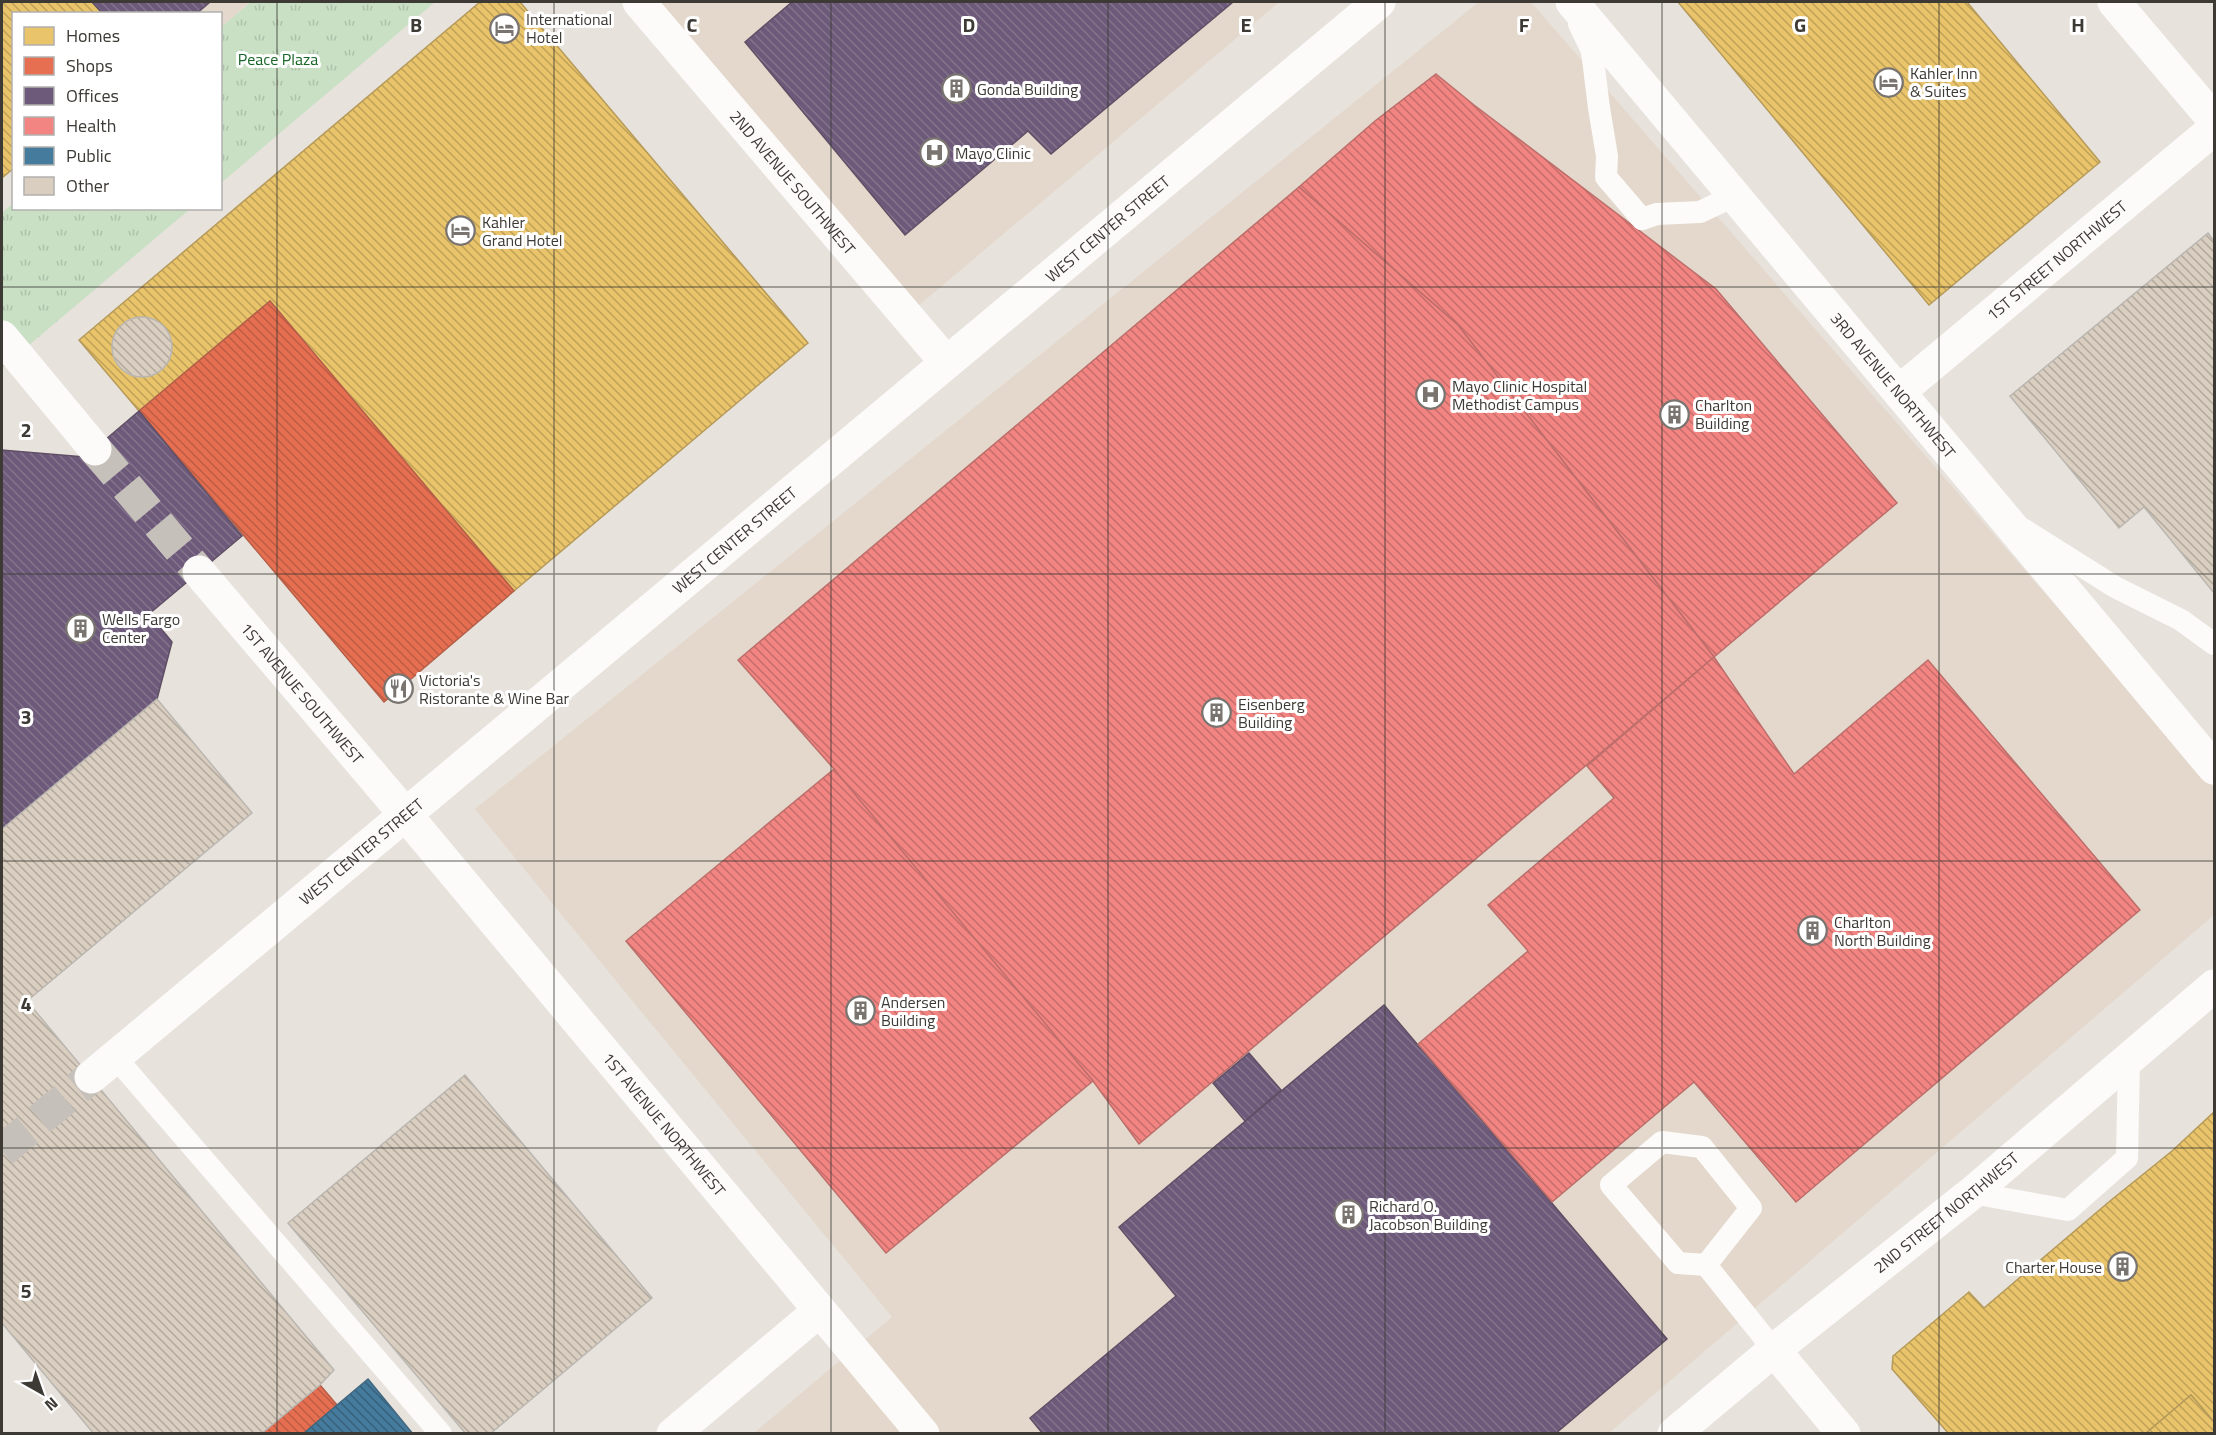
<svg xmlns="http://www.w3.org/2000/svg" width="2216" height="1435" font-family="'Titillium Web',sans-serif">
<defs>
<pattern id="park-tufts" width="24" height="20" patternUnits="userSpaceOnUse" patternTransform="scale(1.5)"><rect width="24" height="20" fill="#c9e0c5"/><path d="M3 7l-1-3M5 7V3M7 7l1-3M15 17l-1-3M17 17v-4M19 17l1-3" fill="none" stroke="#aec1aa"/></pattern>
<pattern id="homes-back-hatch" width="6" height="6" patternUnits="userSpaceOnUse" patternTransform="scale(1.5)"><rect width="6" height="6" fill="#e9c46a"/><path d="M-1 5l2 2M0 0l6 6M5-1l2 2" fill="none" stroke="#bea058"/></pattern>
<pattern id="shops-back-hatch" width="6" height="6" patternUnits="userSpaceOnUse" patternTransform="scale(1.5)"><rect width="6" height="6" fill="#e76f51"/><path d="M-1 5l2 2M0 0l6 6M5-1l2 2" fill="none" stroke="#bc5c44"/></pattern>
<pattern id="offices-back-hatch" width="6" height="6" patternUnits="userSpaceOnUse" patternTransform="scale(1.5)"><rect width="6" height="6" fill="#6d597a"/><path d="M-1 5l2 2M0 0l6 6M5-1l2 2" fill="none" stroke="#83748c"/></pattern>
<pattern id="health-back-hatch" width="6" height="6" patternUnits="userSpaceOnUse" patternTransform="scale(1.5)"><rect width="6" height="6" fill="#f28482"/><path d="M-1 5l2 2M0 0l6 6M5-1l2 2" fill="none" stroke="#c56d6b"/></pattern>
<pattern id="public-back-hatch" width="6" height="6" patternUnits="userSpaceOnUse" patternTransform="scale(1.5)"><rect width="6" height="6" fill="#457b9d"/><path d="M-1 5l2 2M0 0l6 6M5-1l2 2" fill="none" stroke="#38607a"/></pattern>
<pattern id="building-back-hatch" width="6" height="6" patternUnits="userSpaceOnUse" patternTransform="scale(1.5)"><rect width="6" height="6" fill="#d9cec0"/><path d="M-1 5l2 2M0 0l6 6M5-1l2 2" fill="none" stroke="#b1a89d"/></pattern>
</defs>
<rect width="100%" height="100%" fill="#e8e2dc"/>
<g fill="#e3d8cb">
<polygon points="99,2 250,2 221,27 220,14 109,13"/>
<polygon points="639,2 1279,2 906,316"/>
<polygon points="1479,2 1531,2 2214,788 2214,915 1609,1433 754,1433 892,1317 475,809"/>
</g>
<g fill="url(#park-tufts)">
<polygon points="251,2 435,2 221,183 221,27"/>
<polygon points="13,203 14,208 190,209 2,368 2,213"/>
</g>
<g fill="url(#homes-back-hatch)" stroke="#b59a5a" stroke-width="1.5">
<polygon points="2,2 92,2 103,14 14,14 14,168 2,178"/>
<polygon points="480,2 520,2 808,343 514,591 270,301 139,411 79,340"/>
<polygon points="1678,2 1967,2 2100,162 1929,305"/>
<polygon points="2214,1112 2214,1422 2191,1395 2145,1434 1949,1434 1892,1369 1893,1356 1969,1292 1984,1308 2110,1201 2172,1151"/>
<polygon points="2191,1395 2214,1422 2214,1434 2145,1434"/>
</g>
<g fill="url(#shops-back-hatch)" stroke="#b45f48" stroke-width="1.5">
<polygon points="270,301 514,591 384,702 139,411"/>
<polygon points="320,1385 337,1405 303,1434 261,1434"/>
</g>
<g fill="url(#offices-back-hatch)" stroke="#5f4f65" stroke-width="1.5">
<polygon points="92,2 210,2 196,14 103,14"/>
<polygon points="792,2 1233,2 1051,154 1028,131 905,235 745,42"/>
<polygon points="139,411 242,536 149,614 172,642 157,699 2,829 2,450 85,457"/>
<polygon points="1384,1005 1667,1339 1555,1434 1043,1434 1030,1418 1176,1296 1119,1227"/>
<polygon points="1249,1053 1281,1090 1245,1121 1213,1083"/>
</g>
<g fill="url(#health-back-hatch)" stroke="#bc6e6b" stroke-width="1.5">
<polygon points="1436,74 1474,105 1716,289 1897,503 1714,657 1458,325 1299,187 1375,121"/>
<polygon points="1299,187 1458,325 1714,657 1139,1144 1093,1081 901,860 834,769 738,660"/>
<polygon points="1714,657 1794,774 1928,660 2140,910 1796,1202 1694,1082 1552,1202 1418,1044 1528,951 1488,905 1614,798 1587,766"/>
<polygon points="834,769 1093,1081 886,1253 626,941"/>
</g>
<polygon fill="url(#public-back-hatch)" stroke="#43677e" stroke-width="1.5" points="368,1379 413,1434 303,1434 337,1405"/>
<g fill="url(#building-back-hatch)" stroke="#bab6b1" stroke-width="1.5">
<polygon points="2208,233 2214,241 2214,593 2144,507 2119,528 2010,396"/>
<circle cx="142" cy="347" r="30"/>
<polygon points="157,699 252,813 27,1001 334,1370 320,1385 261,1434 94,1434 2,1323 2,829"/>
<polygon points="465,1075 652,1298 490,1434 466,1434 288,1223"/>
</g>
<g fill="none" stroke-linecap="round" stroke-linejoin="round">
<polyline stroke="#c6c0ba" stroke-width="33" stroke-dasharray="33 16" stroke-linecap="butt" points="95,449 199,572"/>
<polyline stroke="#c6c0ba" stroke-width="33" stroke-dasharray="33 16" stroke-linecap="butt" points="2,1151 91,1077"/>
<g stroke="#fcfbfa" stroke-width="22">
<polyline points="1579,24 1592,51 1599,108 1607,156 1606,177 1642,219 1657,214 1700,212 1736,195"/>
<polyline points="2023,529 2115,587 2181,620 2214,644"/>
<polyline points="115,1057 441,1434"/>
<polyline points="1972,1193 2068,1210 2127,1158 2129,1059"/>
<polyline points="1706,1265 1751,1208 1702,1147 1662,1142 1611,1185 1678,1263 1706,1265 1774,1350"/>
</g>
<g stroke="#fcfbfa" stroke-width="33">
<path id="s1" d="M639 2 946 362"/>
<polyline points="2,337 95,449"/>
<path id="s2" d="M1900 391 2214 129"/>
<path id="s3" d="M199 572 405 814 923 1434"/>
<polyline points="1774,1350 1844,1434"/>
<polyline points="673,1434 819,1311"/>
<path id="s4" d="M1674 1434 1774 1350 1972 1193 2214 986"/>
</g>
<path stroke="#fcfbfa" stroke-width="33" id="s5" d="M91 1077 1379 2"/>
<g stroke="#fcfbfa" stroke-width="33">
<path id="s6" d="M1572 2 2214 768"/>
<polyline points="2114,2 2214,120"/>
</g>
</g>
<path fill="none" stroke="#3d3934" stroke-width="1.5" stroke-opacity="0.55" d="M277 2V1434M554 2V1434M831 2V1434M1108 2V1434M1385 2V1434M1662 2V1434M1939 2V1434M2 287H2214M2 574H2214M2 861H2214M2 1148H2214"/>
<defs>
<symbol id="hotel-ring" viewBox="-11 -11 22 22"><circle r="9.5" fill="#fff" stroke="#79746f" stroke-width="1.5"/><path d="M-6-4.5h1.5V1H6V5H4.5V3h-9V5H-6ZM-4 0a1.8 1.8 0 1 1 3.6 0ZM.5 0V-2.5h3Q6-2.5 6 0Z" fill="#79746f"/></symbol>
<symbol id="building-ring" viewBox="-11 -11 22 22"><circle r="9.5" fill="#fff" stroke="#79746f" stroke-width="1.5"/><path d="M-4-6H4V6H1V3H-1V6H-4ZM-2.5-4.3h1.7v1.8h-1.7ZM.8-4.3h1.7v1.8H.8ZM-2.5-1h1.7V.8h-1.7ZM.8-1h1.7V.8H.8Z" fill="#79746f"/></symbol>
<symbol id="hospital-ring" viewBox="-11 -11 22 22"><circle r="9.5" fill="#fff" stroke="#79746f" stroke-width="1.5"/><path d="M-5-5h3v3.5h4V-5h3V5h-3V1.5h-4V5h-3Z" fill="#79746f"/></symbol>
<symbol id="restaurant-ring" viewBox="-11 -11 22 22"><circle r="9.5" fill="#fff" stroke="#79746f" stroke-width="1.5"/><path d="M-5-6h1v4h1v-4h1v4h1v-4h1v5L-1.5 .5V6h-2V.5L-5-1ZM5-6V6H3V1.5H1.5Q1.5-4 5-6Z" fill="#79746f"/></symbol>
</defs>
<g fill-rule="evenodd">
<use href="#hotel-ring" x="488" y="12" width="33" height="33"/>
<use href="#hotel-ring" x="1872" y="66" width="33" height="33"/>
<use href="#building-ring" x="940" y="72" width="33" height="33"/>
<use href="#hospital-ring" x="918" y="136" width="33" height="33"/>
<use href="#hotel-ring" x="444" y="214" width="33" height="33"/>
<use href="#hospital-ring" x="1414" y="378" width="33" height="33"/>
<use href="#building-ring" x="1658" y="398" width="33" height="33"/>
<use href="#building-ring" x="64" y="612" width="33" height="33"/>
<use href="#restaurant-ring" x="382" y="672" width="33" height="33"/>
<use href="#building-ring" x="1200" y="696" width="33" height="33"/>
<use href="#building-ring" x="1796" y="914" width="33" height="33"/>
<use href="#building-ring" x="844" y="994" width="33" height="33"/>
<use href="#building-ring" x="1332" y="1198" width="33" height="33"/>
<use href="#building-ring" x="2106" y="1250" width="33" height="33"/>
</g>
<g text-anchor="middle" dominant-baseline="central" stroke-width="6" stroke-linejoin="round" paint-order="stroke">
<g font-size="16" fill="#3d3934" stroke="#fff" text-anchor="start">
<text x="526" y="19">International<tspan x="526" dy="18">Hotel</tspan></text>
<text x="1910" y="73">Kahler Inn<tspan x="1910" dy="18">&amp; Suites</tspan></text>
<text x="977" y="89">Gonda Building</text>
<text x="955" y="153">Mayo Clinic</text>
<text x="482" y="222">Kahler<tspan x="482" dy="18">Grand Hotel</tspan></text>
<text x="1452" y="386">Mayo Clinic Hospital<tspan x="1452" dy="18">Methodist Campus</tspan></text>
<text x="1695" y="405">Charlton<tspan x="1695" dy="18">Building</tspan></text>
<text x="102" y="619">Wells Fargo<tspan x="102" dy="18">Center</tspan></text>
<text x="419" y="680">Victoria's<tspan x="419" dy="18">Ristorante &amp; Wine Bar</tspan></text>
<text x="1238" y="704">Eisenberg<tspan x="1238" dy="18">Building</tspan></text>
<text x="1834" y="922">Charlton<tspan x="1834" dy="18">North Building</tspan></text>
<text x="881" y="1002">Andersen<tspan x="881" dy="18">Building</tspan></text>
<text x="1369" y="1206">Richard O.<tspan x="1369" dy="18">Jacobson Building</tspan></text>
<text x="2102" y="1267" text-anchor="end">Charter House</text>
</g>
<g font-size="16" fill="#1a6628" stroke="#fff">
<text x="278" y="59">Peace Plaza</text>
</g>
<g font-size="16" fill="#3d3934" stroke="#fff">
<text stroke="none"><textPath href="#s1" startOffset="237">2ND AVENUE SOUTHWEST</textPath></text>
<text stroke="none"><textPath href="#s5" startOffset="1324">WEST CENTER STREET</textPath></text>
<text stroke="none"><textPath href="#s2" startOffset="204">1ST STREET NORTHWEST</textPath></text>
<text stroke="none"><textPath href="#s6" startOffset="500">3RD AVENUE NORTHWEST</textPath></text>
<text stroke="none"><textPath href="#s5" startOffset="838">WEST CENTER STREET</textPath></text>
<text stroke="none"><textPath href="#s3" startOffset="159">1ST AVENUE SOUTHWEST</textPath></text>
<text stroke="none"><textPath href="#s5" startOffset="352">WEST CENTER STREET</textPath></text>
<text stroke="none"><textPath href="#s3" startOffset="722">1ST AVENUE NORTHWEST</textPath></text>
<text stroke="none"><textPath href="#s4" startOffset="351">2ND STREET NORTHWEST</textPath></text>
</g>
</g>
<g font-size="20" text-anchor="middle" font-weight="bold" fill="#3d3934" stroke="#fff" stroke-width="6" stroke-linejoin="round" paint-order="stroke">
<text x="416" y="32">B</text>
<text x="692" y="32">C</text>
<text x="969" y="32">D</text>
<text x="1246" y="32">E</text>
<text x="1524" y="32">F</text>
<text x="1800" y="32">G</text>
<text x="2078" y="32">H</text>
<text x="26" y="437">2</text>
<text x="26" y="724">3</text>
<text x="26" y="1011">4</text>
<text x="26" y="1298">5</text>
</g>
<rect width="2216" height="1435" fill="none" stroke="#3d3934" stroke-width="6"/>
<rect x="12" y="12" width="210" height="198" fill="#ffffff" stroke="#b1b0ae" stroke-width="1.5"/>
<rect x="24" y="27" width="30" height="18" fill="#e9c46a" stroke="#b1b0ae" stroke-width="1.5"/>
<text x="66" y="42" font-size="18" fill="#3d3934">Homes</text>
<rect x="24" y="57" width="30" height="18" fill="#e76f51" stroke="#b1b0ae" stroke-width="1.5"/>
<text x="66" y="72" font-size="18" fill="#3d3934">Shops</text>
<rect x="24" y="87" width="30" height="18" fill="#6d597a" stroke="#b1b0ae" stroke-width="1.5"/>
<text x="66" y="102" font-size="18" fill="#3d3934">Offices</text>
<rect x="24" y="117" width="30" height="18" fill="#f28482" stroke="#b1b0ae" stroke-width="1.5"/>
<text x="66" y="132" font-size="18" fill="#3d3934">Health</text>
<rect x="24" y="147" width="30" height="18" fill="#457b9d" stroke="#b1b0ae" stroke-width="1.5"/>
<text x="66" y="162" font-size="18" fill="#3d3934">Public</text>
<rect x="24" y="177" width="30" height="18" fill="#d9cec0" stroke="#b1b0ae" stroke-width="1.5"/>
<text x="66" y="192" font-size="18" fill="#3d3934">Other</text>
<g transform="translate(42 1393) rotate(140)" stroke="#ffffff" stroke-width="4.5" paint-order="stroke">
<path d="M0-4.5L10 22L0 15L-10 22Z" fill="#3d3934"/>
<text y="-9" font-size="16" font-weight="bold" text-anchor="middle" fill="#3d3934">N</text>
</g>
</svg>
